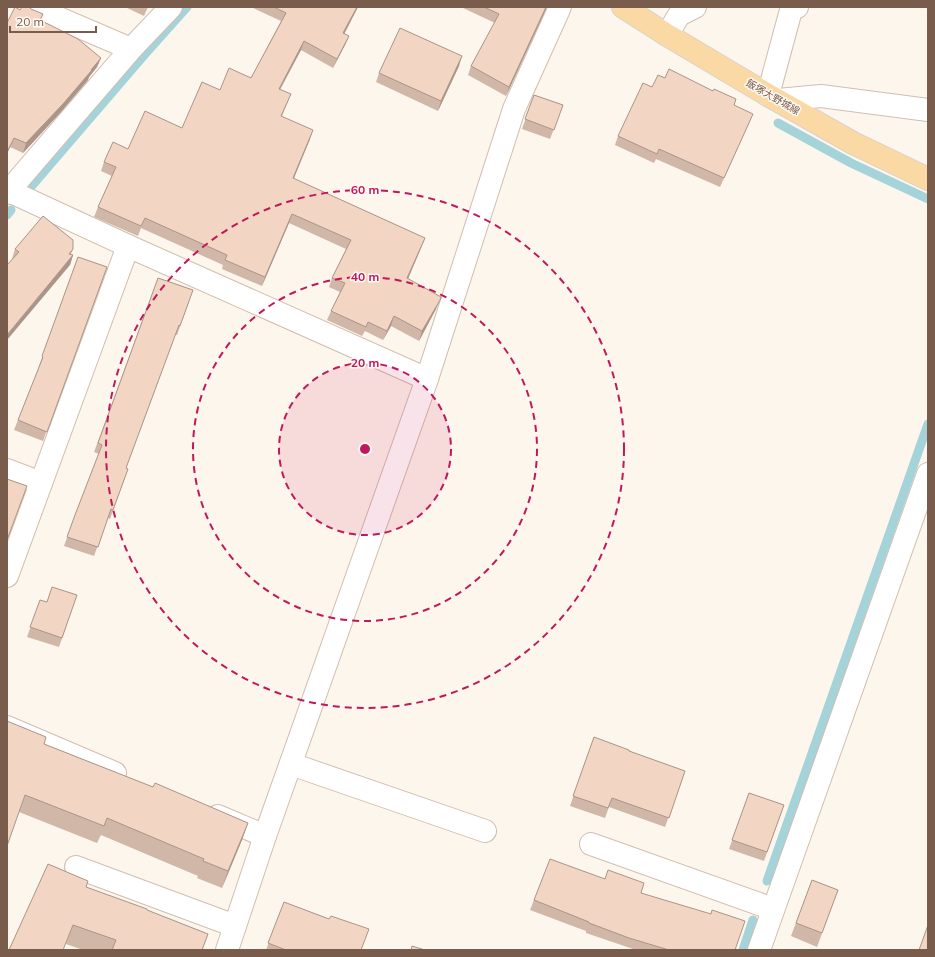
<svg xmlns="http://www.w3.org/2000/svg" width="935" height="957" font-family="Mulish,'Noto Sans JP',sans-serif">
<rect width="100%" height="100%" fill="#fdf6ec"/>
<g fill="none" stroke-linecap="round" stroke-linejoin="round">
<g stroke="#a5d3da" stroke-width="9">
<polyline points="778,123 851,163 928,199"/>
<polyline points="29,189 145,54 187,7"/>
<polyline points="7,215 11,210"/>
<polyline points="767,881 928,424"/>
<polyline points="743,950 753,920"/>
</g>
<defs>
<g id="minor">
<polyline points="33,7 131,49"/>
<polyline points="667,35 679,15 695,7"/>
<polyline points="768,95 791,10 797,7"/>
<polyline points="778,100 821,96 928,110"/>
<polyline points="7,190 128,246 427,379"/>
<polyline points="7,193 131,49 171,7"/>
<polyline points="7,470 41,483"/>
<polyline points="7,576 128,246"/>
<polyline points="7,727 115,773"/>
<polyline points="291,764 485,831"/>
<polyline points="218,816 265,836"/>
<polyline points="591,844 773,909"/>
<polyline points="76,867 235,926"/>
<polyline points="227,950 265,836 427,379 514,109 560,7"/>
</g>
<polyline id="tertiary" points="759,950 928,474"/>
<polyline id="primary" points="623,7 667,35 768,95 853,143 928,179"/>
</defs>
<use href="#minor" stroke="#d1beb0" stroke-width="24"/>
<use href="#tertiary" stroke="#d1beb0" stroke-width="24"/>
<use href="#primary" stroke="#dad1cd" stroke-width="24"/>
<use href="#minor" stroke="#fff" stroke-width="22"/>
<use href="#tertiary" stroke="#fff" stroke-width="22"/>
<use href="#primary" stroke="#fbd9a5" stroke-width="22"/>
</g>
<g fill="#d1b7a8">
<polygon points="125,7 148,7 144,16"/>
<polygon points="251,7 358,7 344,34 349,36 345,45 333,68 301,50 280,90 291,94 282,116 310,139 293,179 425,238 421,248 408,279 436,309 419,341 391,326 383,340 365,331 362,336 327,320 331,311 340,292 329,287 332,278 346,249 289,223 262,286 222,269 223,265 141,228 138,236 94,217 98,207 112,176 101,171 104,162 128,149 182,128 220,90 251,78 281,21"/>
<polygon points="461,7 547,7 506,96 468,75 471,66 495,23"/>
<polygon points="31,9 43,14 41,20 101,58 97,67 89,77 88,80 60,113 23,153 10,147 7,154 7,23 20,10"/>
<polygon points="459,66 438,111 376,82 379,73"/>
<polygon points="665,78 713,91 736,99 734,105 749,123 720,187 656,159 654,163 615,145 618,136 652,87"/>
<polygon points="534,95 563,105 550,139 522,129"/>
<polygon points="15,249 73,249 71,254 73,255 70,265 12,259"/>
<polygon points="78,257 107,267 43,441 14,430 40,366 39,366"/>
<polygon points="158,278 193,290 177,335 175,335 126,468 128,469 110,519 108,518 94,556 64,546 75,515 99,454 94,452"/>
<polygon points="77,595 59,647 27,637 40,600 47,602"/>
<polygon points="594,737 629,751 685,771 665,827 609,807 605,818 570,806"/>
<polygon points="44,744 153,787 248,823 242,840 222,888 197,878 198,876 101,835 97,843 19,812"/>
<polygon points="749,793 784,805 764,861 729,849"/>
<polygon points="812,880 838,890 817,947 791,936"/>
<polygon points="86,887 208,934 202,950 83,950 66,944"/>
<polygon points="641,893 735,950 636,950 586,933 586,931 530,910 534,900"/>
<polygon points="284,902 329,919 361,950 266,950"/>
</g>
<g fill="#aa9588">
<polygon points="357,7 358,7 340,42 343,33"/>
<polygon points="546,7 547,7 506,96 509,87"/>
<polygon points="349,36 345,45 333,68 337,59"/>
<polygon points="304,41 301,50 275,98 279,89"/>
<polygon points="462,56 459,66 438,111 441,101"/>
<polygon points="101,58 97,67 89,77 88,80 60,113 23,153 26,143"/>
<polygon points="313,130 310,139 290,188 293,178"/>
<polygon points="14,138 10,147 7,154 7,152"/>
<polygon points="292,214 289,223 262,286 265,277"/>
<polygon points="425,238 421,248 404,288 407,278"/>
<polygon points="73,255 70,265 7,340 7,335"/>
<polygon points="440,300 436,309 419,341 422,331"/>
<polygon points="394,316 391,326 383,340 387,331"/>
<polygon points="248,823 242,840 222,888 228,871"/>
</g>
<g fill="#f3d5c3" stroke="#aa9588">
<polygon points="15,7 20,10 22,7 29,7 31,9 43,14 40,20 78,39 101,58 91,70 92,70 63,104 26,143 14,138 7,152 7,23"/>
<polygon points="274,7 357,7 343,33 349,36 337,59 304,41 279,89 291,94 281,116 313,130 293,178 425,238 407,278 441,297 440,300 422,331 394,316 387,331 368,322 366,327 331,311 345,283 332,278 351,240 292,214 265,277 225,260 227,255 145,218 141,226 98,207 116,167 104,162 113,142 128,149 145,111 182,128 202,82 220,90 229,68 251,78 286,13"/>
<polygon points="484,7 546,7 509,87 471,66 499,14"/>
<polygon points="400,28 462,56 441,101 379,73"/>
<polygon points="669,69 713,91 714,89 736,99 734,105 753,114 724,178 659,149 657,154 618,136 643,83 652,87 658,75 665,78"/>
<polygon points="534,95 563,105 554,130 525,119"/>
<polygon points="43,216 73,240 73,249 69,254 73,255 7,335 7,265 19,252 15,249"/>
<polygon points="78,257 107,267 47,432 18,420 43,357 42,356"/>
<polygon points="158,278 193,290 180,326 179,325 126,468 128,469 113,510 111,509 98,547 67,537 75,515 102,445 98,443"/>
<polygon points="7,479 27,486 7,540"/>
<polygon points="52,587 77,595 62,638 30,627 40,600 47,602"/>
<polygon points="7,721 46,737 44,744 153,787 155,783 248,823 228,871 203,861 204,859 107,818 104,826 25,795 7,846"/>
<polygon points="594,737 629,750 629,751 685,771 669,818 612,798 608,808 573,796"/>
<polygon points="749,793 784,805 767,852 732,840"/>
<polygon points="550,859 605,879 608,870 644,883 641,893 711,914 712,910 745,921 735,950 669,950 629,938 589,923 589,922 534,900"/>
<polygon points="48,864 88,881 86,887 147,909 147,910 208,934 202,950 112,950 116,940 73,925 63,950 9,950"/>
<polygon points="812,880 838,890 822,933 796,923"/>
<polygon points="284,902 329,919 331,916 369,929 361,950 286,950 268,943"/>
<polygon points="928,925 928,950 919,950"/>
<polygon points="412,946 425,950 411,950"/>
</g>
<circle cx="365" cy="449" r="86" fill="#c2185b" fill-opacity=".12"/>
<g fill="none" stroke="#c2185b" stroke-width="2" stroke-dasharray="7 5">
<circle cx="365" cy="449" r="86"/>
<circle cx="365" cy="449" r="172"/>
<circle cx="365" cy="449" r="259"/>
</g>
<g text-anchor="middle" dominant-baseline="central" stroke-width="3" stroke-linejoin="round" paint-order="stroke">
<g font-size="10" fill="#7a5c4d" stroke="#fffaf3">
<text transform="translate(773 97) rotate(30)">飯塚大野城線</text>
</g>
</g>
<circle cx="365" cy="449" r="6" fill="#c2185b" stroke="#fffaf3" stroke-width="2"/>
<g font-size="12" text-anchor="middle" font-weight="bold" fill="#c2185b" stroke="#fffaf3" stroke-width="3" stroke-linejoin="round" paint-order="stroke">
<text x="365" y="194">60 m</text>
<text x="365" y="281">40 m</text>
<text x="365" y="367">20 m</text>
</g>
<rect width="935" height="957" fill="none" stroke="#7a5c4d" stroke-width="16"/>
<path d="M10 26v6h86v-6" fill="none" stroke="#7a5c4d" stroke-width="2"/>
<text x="16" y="26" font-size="12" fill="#7a5c4d" stroke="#fffaf3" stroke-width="3" paint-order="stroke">20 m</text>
</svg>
